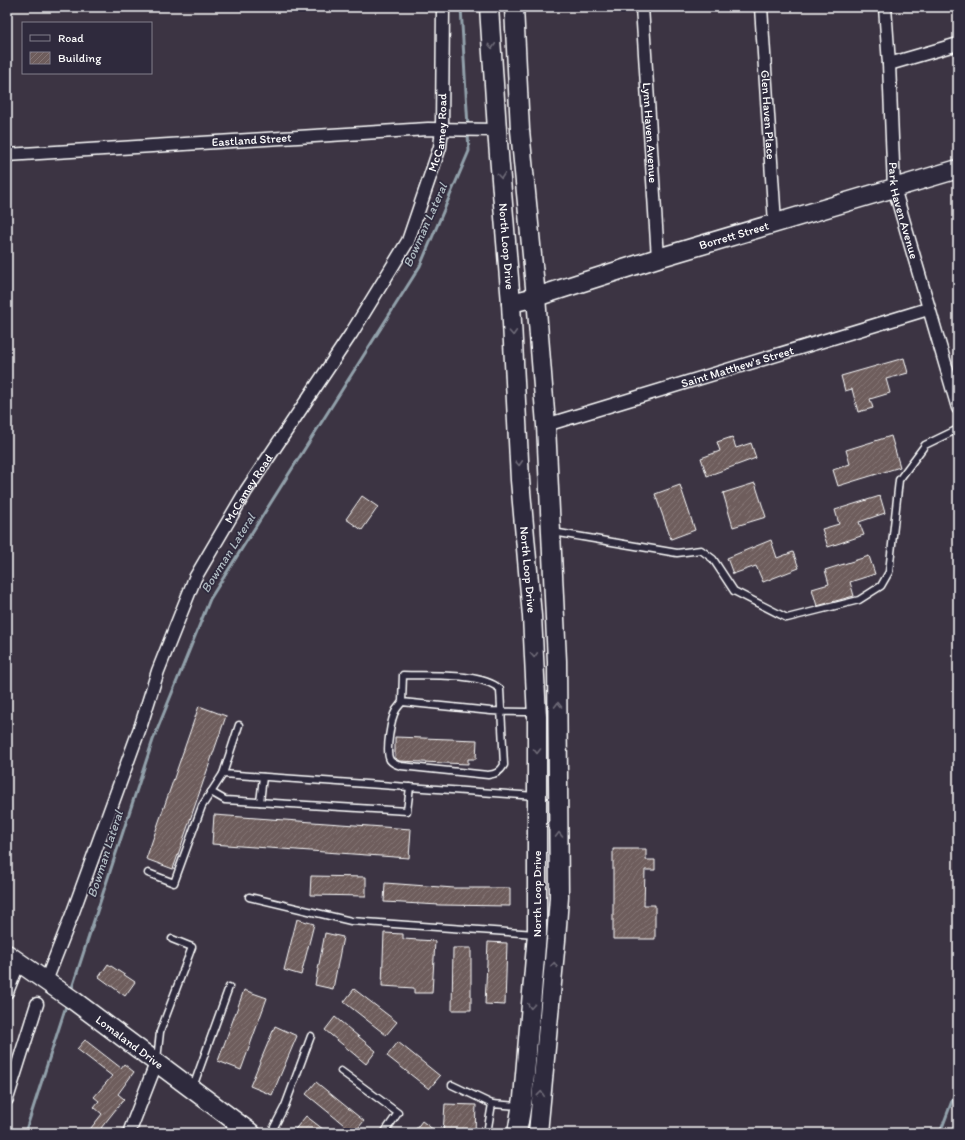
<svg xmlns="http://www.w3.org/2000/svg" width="965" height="1140" font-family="Itim,sans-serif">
<defs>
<pattern id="building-hatch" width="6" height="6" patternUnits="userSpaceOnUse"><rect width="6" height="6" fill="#6e5d5c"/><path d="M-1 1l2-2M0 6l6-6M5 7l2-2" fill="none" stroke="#847574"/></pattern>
</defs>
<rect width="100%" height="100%" fill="#3c3443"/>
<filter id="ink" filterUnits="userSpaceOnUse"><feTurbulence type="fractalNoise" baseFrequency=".025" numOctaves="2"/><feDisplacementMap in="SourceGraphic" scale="8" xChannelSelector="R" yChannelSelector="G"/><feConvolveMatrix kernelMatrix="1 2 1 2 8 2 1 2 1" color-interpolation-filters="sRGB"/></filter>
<g filter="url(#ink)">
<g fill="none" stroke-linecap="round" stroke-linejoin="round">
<g stroke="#92a1ab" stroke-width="3">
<polyline points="461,7 468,127"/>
<polyline points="71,991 153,740 210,599 420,266 469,151 468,133"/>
<polyline points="25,1133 67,1003"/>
<polyline points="940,1133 958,1085"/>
</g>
</g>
<g fill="url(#building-hatch)" stroke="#fff">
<polygon points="904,358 908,373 886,379 890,393 870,399 873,408 858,412 852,389 845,391 841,376"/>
<polygon points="891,436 900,467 838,486 833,470 850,464 846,450"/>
<polygon points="732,437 736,448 751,443 756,458 707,476 701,458 720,451 717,442"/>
<polygon points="755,483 766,517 733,527 723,493"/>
<polygon points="680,485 695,530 671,539 655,494"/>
<polygon points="362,496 378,507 362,530 346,519"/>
<polygon points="880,496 885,513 859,522 864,535 828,547 822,529 839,524 835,510"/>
<polygon points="771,540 777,558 793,552 799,568 763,582 756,566 733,574 727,558"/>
<polygon points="869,556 875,574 850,582 854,596 817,606 812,589 829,584 825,570"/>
<polygon points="199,706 226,716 173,869 146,859"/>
<polygon points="395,737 477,740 476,759 468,759 468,764 399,761 395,758"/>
<polygon points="214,815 411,829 409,858 212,844"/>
<polygon points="613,849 646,849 646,860 655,860 655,870 645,870 644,905 655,905 655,939 613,939"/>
<polygon points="311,876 366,877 366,896 310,895"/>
<polygon points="385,883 454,888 510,888 510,906 440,905 384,902"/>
<polygon points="297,919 314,924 301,975 284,970"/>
<polygon points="325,933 343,937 333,989 315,985"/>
<polygon points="384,933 403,934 403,939 435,941 432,993 414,993 414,988 382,986"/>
<polygon points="488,942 507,943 505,1005 485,1004"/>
<polygon points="453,948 471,948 471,1010 452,1010"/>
<polygon points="108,964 135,982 125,996 99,977"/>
<polygon points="354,989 397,1022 386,1035 344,1002"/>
<polygon points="244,990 267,998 241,1070 218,1061"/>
<polygon points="335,1017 376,1051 366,1064 325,1030"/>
<polygon points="275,1026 297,1036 272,1095 250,1086"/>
<polygon points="85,1040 121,1068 124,1064 134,1072 118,1094 124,1099 101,1128 108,1133 87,1133 102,1114 94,1107 99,1101 94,1097 112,1076 77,1049"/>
<polygon points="398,1042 440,1076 429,1089 387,1056"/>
<polygon points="316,1082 364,1121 354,1133 306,1094"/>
<polygon points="445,1104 476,1105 475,1133 443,1133"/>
<polygon points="306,1116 328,1133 292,1133"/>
<polygon points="422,1121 438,1133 413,1133"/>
</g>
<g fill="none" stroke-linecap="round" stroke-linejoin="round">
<defs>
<g id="lane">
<polyline points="553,532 677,553 701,550 713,559 734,591 787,618 859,600 881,586 889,572 899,480 925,445 958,429"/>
<path d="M402 702 403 675C430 676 480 672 500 689L504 765C500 772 496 774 488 775L401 766C397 765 393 764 390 760 385 752 391 718 396 710 398 707 400 705 402 702L491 711C506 712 520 712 535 712"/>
<polyline points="239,725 223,774 536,796"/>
<polyline points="211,792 225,800 407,811 410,787"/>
<polyline points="260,802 263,777"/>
<polyline points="148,873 174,883 202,806 223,774"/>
<polyline points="249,897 351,921 536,934"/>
<polyline points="157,1060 160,1032 192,947 172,939"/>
<polyline points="341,1071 398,1113 384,1133"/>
<polyline points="452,1085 492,1104"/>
<polyline points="193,1087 229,987"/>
<polyline points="271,1133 285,1106 311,1036"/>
<polyline points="487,1133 492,1104 520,1106"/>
</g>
<g id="street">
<path id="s1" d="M642 7 658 258"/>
<path id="s2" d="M761 7 775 223"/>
<path id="s3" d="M885 7 889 64 894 188 958 408"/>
<polyline points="889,64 958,44"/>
<path id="s4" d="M7 155 428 129 497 130"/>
<path id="s5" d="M546 425 928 309"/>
<path id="s6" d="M46 981 73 912 141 725 158 671 195 578 246 491 351 334 408 241 440 147 442 129 443 7"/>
<polyline points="7,992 19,962"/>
<polyline points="7,1099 37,1004"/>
<polyline points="129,1133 157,1061"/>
</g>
<g id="secondary">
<path id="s7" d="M489 7 497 130 511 303 520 480 532 616 537 717V934L523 1098 517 1133"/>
<polyline points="514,7 520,130 536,297 546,425 557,661 559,897 556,940 538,1133"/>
<path id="s8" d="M511 303 536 297 658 258 958 169"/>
<path id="s9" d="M7 954 73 1000 251 1133"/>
</g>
</defs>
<use href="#lane" stroke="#fff" stroke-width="9"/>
<use href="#street" stroke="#fff" stroke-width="15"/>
<use href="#secondary" stroke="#fff" stroke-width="21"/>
<use href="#lane" stroke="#2f2a3d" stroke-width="6"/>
<use href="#street" stroke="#2f2a3d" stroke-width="12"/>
<use href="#secondary" stroke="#2f2a3d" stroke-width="18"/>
</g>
<defs><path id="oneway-chevron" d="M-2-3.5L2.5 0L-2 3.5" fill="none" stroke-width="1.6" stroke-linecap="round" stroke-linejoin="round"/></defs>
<g stroke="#6d6a77">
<use href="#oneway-chevron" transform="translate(492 46) rotate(86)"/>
<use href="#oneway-chevron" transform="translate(501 176) rotate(85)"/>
<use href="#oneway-chevron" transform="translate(513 333) rotate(87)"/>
<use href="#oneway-chevron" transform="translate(519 463) rotate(87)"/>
<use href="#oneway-chevron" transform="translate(534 655) rotate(87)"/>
<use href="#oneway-chevron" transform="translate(558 705) rotate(-91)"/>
<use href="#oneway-chevron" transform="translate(537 751) rotate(90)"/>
<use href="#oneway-chevron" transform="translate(559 835) rotate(-91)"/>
<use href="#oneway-chevron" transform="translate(554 965) rotate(-84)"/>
<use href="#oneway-chevron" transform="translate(531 1006) rotate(95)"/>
<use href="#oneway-chevron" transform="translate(541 1094) rotate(-84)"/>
</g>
</g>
<g text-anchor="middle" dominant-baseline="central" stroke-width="3.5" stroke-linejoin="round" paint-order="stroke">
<g font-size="12" fill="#fff" stroke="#2f2a3d">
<text stroke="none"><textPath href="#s2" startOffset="108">Glen Haven Place</textPath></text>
<text stroke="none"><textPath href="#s6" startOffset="942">McCamey Road</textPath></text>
<text stroke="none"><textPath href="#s1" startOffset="126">Lynn Haven Avenue</textPath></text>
<text stroke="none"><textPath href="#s4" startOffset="245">Eastland Street</textPath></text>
<text stroke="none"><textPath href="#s3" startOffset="205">Park Haven Avenue</textPath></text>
<text stroke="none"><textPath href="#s8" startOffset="233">Borrett Street</textPath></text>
<text stroke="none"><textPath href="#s7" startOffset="240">North Loop Drive</textPath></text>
<text stroke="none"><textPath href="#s5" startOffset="200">Saint Matthew's Street</textPath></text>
<text stroke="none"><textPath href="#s6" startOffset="534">McCamey Road</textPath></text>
<text stroke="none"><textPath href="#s7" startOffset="564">North Loop Drive</textPath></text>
<text transform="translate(537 894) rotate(-90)">North Loop Drive</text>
<text stroke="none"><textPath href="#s9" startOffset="151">Lomaland Drive</textPath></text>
</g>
<g font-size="13" font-style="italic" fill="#aeb9c0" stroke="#2f2a3d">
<text transform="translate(425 225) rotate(-66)">Bowman Lateral</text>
<text transform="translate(228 553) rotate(-58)">Bowman Lateral</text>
<text transform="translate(105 854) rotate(-72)">Bowman Lateral</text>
</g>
</g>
<rect width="965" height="1140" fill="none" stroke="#2f2a3d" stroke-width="24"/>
<rect x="12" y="12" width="941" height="1116" fill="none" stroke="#fff" stroke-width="1.5" filter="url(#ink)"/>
<rect x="22" y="22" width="130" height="52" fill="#2f2a3d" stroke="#827f8b"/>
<rect x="30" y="35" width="20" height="6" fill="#2f2a3d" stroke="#827f8b"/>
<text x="58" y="42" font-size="12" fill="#ffffff">Road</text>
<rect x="30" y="52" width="20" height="12" fill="url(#building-hatch)" stroke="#827f8b"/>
<text x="58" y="62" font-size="12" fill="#ffffff">Building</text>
</svg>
